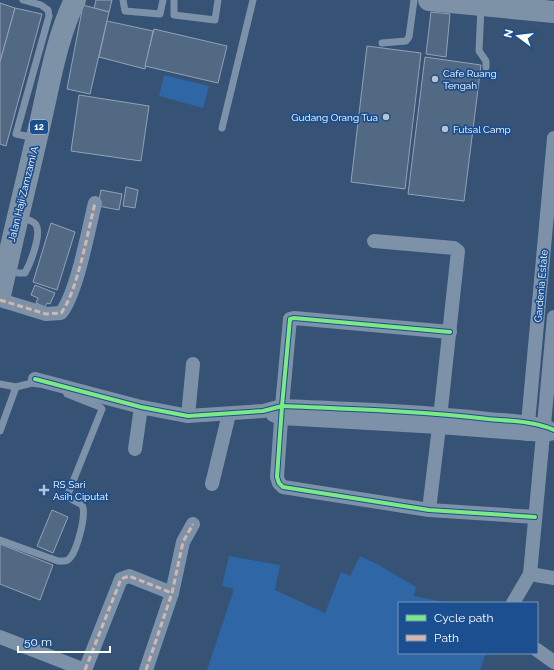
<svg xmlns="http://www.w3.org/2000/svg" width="554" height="670" font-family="Raleway,sans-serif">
<rect width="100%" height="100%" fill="#365274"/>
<g fill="#2f66a5">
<polygon points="164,75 209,86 203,108 159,96"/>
<polygon points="229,556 280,565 275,590 325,613 341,572 350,576 360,556 379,565 416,587 414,596 450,603 399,603 399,653 486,653 480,670 207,670 234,589 222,586"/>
</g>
<g fill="#526984" stroke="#92a2b6">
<polygon points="96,0 112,0 109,12 94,8"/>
<polygon points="0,3 15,8 0,62"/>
<polygon points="83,5 109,12 90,94 67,89"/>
<polygon points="15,8 42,14 6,146 0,144 0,62"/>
<polygon points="431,12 450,14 446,57 426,54"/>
<polygon points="107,21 153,31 145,69 99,57"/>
<polygon points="154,29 227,46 218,83 145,66"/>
<polygon points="367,46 421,53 405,189 351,182"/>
<polygon points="425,57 481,65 464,201 408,194"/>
<polygon points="79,95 149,106 141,161 71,151"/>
<polygon points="126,187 138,190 135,208 123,206"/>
<polygon points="101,190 122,194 119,210 98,206"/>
<polygon points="51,223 75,232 57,290 33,282"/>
<polygon points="35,285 55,293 50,304 47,303 45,307 36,303 38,298 31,295"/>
<polygon points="52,510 68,517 53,553 37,546"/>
<polygon points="0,544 53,565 40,600 0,584"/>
</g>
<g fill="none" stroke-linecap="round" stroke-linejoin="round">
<g stroke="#7d92a8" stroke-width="7">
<polyline points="23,0 41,5 48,10 49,16 16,134 35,138"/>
<polyline points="123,0 125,11 160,14 163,0"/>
<polyline points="174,0 174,15 215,20 218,0"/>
<polyline points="481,7 479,51 486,61 486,67"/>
<polyline points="382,43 406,41 409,37 414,0"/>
<polyline points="222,128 253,0"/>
<path d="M9 270 18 273H25C30 264 42 234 36 225 33 220 25 219 19 217"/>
<polyline points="0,384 16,387 0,431"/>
<polyline points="16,387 32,383 38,384"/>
<path d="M0 540 58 561C63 561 67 562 70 558 77 550 87 514 82 505L69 498 68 494 102 409 100 407 67 394"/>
</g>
<g stroke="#7d92a8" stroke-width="14">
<polyline points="374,241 454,248 458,251 439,427 429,510"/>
<path d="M0 300 46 314 61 313C77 293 88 231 95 203"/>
<polyline points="554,317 530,574 554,578"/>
<polyline points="450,332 294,318 290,319 282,406 277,477 279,483 283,487 429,510 535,517"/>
<path d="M35 379 141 407 188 416 263 411 282 406C351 409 420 411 488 419 510 421 534 421 554 430"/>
<polyline points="273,415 281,418 439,427 544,435 554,433"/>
<polyline points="188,416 193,364"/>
<polyline points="527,434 554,138"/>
<polyline points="135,449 141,407"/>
<polyline points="212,484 229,414"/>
<polyline points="513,603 530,574"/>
<polyline points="0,637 85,670"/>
<polyline points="537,650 554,662"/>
<polyline points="85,670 121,579 129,576 172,593"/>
<polyline points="146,670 172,593 183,542 193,524"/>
</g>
<g stroke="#7e92a7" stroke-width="22">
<polyline points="429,0 554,12"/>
<path d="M0 296C12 240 26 184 39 128 49 86 56 39 75 0"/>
</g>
<g stroke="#d1b7ad" stroke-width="3" stroke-dasharray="6 3" stroke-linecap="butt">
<path d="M0 300 46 314 61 313C77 293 88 231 95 203"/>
<polyline points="85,670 121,579 129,576 172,593"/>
<polyline points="146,670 172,593 183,542 193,524"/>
</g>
<defs>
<g id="cycleway">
<polyline points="450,332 294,318 290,319 282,406 277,477 279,483 283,487 429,510 535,517"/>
<path d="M35 379 141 407 188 416 263 411 282 406C351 409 420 411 488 419 510 421 534 421 554 430"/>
</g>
</defs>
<use href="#cycleway" stroke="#1b4f8f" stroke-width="6"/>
<use href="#cycleway" stroke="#7ce984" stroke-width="4"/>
</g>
<g fill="#b9c2ce" stroke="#1b4f8f" stroke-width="1.5">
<circle cx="435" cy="79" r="4"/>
<circle cx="386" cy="117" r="4"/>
<circle cx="445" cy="129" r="4"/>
<path d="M42 484h4v4h4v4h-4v4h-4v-4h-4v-4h4z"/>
</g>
<g text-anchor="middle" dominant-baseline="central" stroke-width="3.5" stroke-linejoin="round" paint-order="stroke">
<rect fill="#1b4f8f" stroke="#bbcadd" stroke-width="1" x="30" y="120" width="18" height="14" rx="3"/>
<g font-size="9" font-weight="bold" fill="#fff">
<text x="39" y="127">12</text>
</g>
<g font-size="10" fill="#fff" stroke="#1b4f8f" text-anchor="start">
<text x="443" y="73">Cafe Ruang<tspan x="443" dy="12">Tengah</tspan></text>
<text x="378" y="117" text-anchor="end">Gudang Orang Tua</text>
<text x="453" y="129">Futsal Camp</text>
<text x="53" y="484">RS Sari<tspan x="53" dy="12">Asih Ciputat</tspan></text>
</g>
<g font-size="10" fill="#fff" stroke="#1b4f8f">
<text transform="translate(23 194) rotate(-76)">Jalan Haji Zamzami A</text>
<text transform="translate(541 286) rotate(-85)">Gardenia Estate</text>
</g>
</g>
<rect x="398" y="602" width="140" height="52" fill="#1b4f8f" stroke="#7695bc"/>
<rect x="406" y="615" width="20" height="6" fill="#7ce984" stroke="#7695bc"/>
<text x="434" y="622" font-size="12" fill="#ffffff">Cycle path</text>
<rect x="406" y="635" width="20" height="6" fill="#d1b7ad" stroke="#7695bc"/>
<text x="434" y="642" font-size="12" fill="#ffffff">Path</text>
<g transform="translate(518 36) rotate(285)" stroke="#1b4f8f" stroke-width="3" paint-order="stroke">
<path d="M0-3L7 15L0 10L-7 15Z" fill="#ffffff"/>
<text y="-6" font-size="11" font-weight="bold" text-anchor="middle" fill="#ffffff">N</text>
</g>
<path d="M18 646v6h92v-6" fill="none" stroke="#ffffff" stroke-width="2"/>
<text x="24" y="646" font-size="12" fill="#ffffff" stroke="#1b4f8f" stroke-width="3" paint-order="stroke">50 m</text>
</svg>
